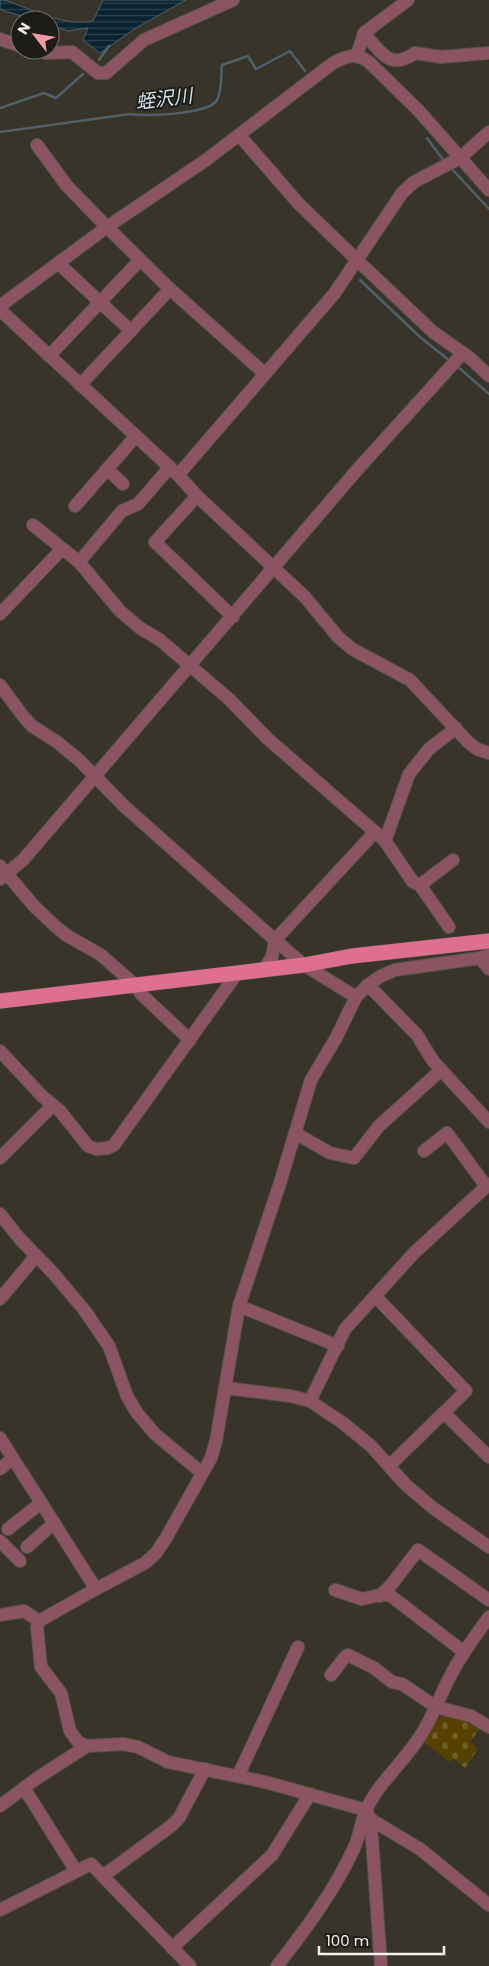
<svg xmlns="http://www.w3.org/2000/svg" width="489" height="1966" font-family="Poppins,'Noto Sans JP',sans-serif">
<defs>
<pattern id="cemetery-stones" width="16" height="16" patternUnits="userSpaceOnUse" patternTransform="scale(1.25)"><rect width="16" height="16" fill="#564200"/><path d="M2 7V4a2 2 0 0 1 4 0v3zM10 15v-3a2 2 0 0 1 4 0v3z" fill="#6f5e25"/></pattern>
<pattern id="water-rules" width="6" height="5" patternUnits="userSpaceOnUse" patternTransform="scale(1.25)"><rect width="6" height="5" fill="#082332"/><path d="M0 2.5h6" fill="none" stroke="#2d4350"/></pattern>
</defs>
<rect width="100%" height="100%" fill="#383429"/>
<polygon fill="url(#cemetery-stones)" points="443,1713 472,1721 481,1727 470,1742 478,1749 465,1768 453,1758 450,1762 424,1742"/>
<path fill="url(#water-rules)" stroke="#4f616a" d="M0 0C8 0 15 4 23 7 44 15 70 26 93 21L103 0H186L136 28 100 53 83 40 88 28 68 31 50 25V20H36L5 11 0 9Z"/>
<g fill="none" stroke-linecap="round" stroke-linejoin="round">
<g stroke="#4f616a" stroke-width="2.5">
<polyline points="99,60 109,46"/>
<polyline points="0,108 44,93 56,98 83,74"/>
<path d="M0 132 130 114C146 116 208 115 217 100 222 91 221 76 222 65L248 56 256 69 290 51 305 71"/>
<polyline points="427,138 444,161"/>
<polyline points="451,168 489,209"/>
<polyline points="360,280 420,337 450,361"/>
<polyline points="457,366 489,394"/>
</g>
<defs>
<g id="minor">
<path d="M364 33C381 52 389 71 415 53L441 57 489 53"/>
<polyline points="0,39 20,46"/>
<polyline points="34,50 46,53 72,52 98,73 106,73 144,40 233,0"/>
<polyline points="357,55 364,33 408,0"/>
<polyline points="239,135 299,204 357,260 433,332 470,358 489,376"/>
<polyline points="37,145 67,186 107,227 170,289 265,374"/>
<polyline points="58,263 131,331"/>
<path d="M0 306 107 227 206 160 333 63C348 55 358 52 371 64L418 110 489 190"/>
<polyline points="0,310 178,475 197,496 305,597 338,637 352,649 410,680 468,742 477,749 489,753"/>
<polyline points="49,356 140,260"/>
<polyline points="80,385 170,289"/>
<polyline points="107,469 123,484"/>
<polyline points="178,475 334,294 402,193 414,182 460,158 489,132"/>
<polyline points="197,496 155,542 233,617"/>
<polyline points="75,506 136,436"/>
<polyline points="33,525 79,562 120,611 140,628 160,640 229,699 268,739 375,832 385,841 413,882 420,885 449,927"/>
<polyline points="79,562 122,511 138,504 170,467"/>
<polyline points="0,614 62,549"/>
<polyline points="0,685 23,716 32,726 57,742 79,760 124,806 275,940 304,965 356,997"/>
<polyline points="385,841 409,774 429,749 456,728"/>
<polyline points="0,866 34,906 54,925 66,935 101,955 134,984 141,994 190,1040"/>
<polyline points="0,879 23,860 357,470 463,353"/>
<polyline points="420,885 453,860"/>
<polyline points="480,958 489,969"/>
<polyline points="264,969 272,957 275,940 375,832"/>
<polyline points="368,985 417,1035 433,1061 489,1122"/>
<polyline points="0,1051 42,1096 60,1111 88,1146 96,1149 108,1148 114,1145 238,972"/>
<polyline points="295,1133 330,1153 354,1158 379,1126 441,1070"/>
<polyline points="424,1151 447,1133 486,1186"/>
<polyline points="0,1158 53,1105"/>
<polyline points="0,1214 20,1239 53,1273 85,1311 109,1346 127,1396 137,1413 155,1434 202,1473"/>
<polyline points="375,1296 466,1391 389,1466"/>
<polyline points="0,1299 36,1256"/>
<polyline points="239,1306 338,1346"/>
<polyline points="225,1388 291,1396 310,1401 343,1423 371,1446 405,1484 433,1508 489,1547"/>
<polyline points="310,1401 345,1329 414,1253 489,1184"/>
<polyline points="444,1413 489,1457"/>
<polyline points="0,1438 96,1589"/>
<polyline points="0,1469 13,1458"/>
<polyline points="8,1529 41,1503"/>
<polyline points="0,1541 20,1561"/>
<polyline points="27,1547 54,1523"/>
<polyline points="335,1590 362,1599 384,1594 391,1596 464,1652"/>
<polyline points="380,1596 391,1585 418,1550 489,1600"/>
<polyline points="0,1615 24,1611 39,1621 96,1589 145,1563 156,1553 166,1538 211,1458 216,1441 239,1306 280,1183 311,1080 336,1038 356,997 368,985 381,976 395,970 480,958 489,955"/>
<polyline points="39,1621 37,1627 41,1667 61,1693 70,1731 78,1742 87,1746 123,1744 138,1747 168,1762 265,1782 366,1810 370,1819 372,1839 381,1966"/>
<polyline points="331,1675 345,1657 348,1655 374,1668 392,1682 402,1684 436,1707 471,1716 489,1727"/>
<polyline points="238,1776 298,1647"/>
<polyline points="24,1788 76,1871"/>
<polyline points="0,1806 36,1779 87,1746"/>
<polyline points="370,1819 420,1849 489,1905"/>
<polyline points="103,1876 171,1826 179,1818 205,1769"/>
<polyline points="0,1910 91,1864 190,1966"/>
<polyline points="172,1948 272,1855 310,1794"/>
<path d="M277 1966C305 1930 335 1890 354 1848 360 1835 361 1821 367 1808 380 1781 405 1761 421 1735 434 1715 441 1692 453 1671 463 1652 476 1635 489 1617"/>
</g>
<polyline id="major" points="0,1001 304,965 352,956 489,941"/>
</defs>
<use href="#minor" stroke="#565348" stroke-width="14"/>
<use href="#major" stroke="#565348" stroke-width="16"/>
<use href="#minor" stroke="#8c5463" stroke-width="12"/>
<use href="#major" stroke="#df6f91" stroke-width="15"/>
</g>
<g text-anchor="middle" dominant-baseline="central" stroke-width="4" stroke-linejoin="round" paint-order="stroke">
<g font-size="19" font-style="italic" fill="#cfe2ef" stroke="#1e1c17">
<text transform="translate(164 99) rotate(-7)">蛭沢川</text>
</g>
</g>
<g transform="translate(35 35) rotate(301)"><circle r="24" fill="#1e1c17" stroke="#74726c"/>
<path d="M0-4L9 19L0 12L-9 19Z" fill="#f49aa1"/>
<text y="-8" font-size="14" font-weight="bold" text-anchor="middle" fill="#f6f3ec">N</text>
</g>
<path d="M319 1946v8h125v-8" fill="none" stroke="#f6f3ec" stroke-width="2.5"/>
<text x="326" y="1946" font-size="15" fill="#f6f3ec" stroke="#1e1c17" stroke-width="4" paint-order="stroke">100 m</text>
</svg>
